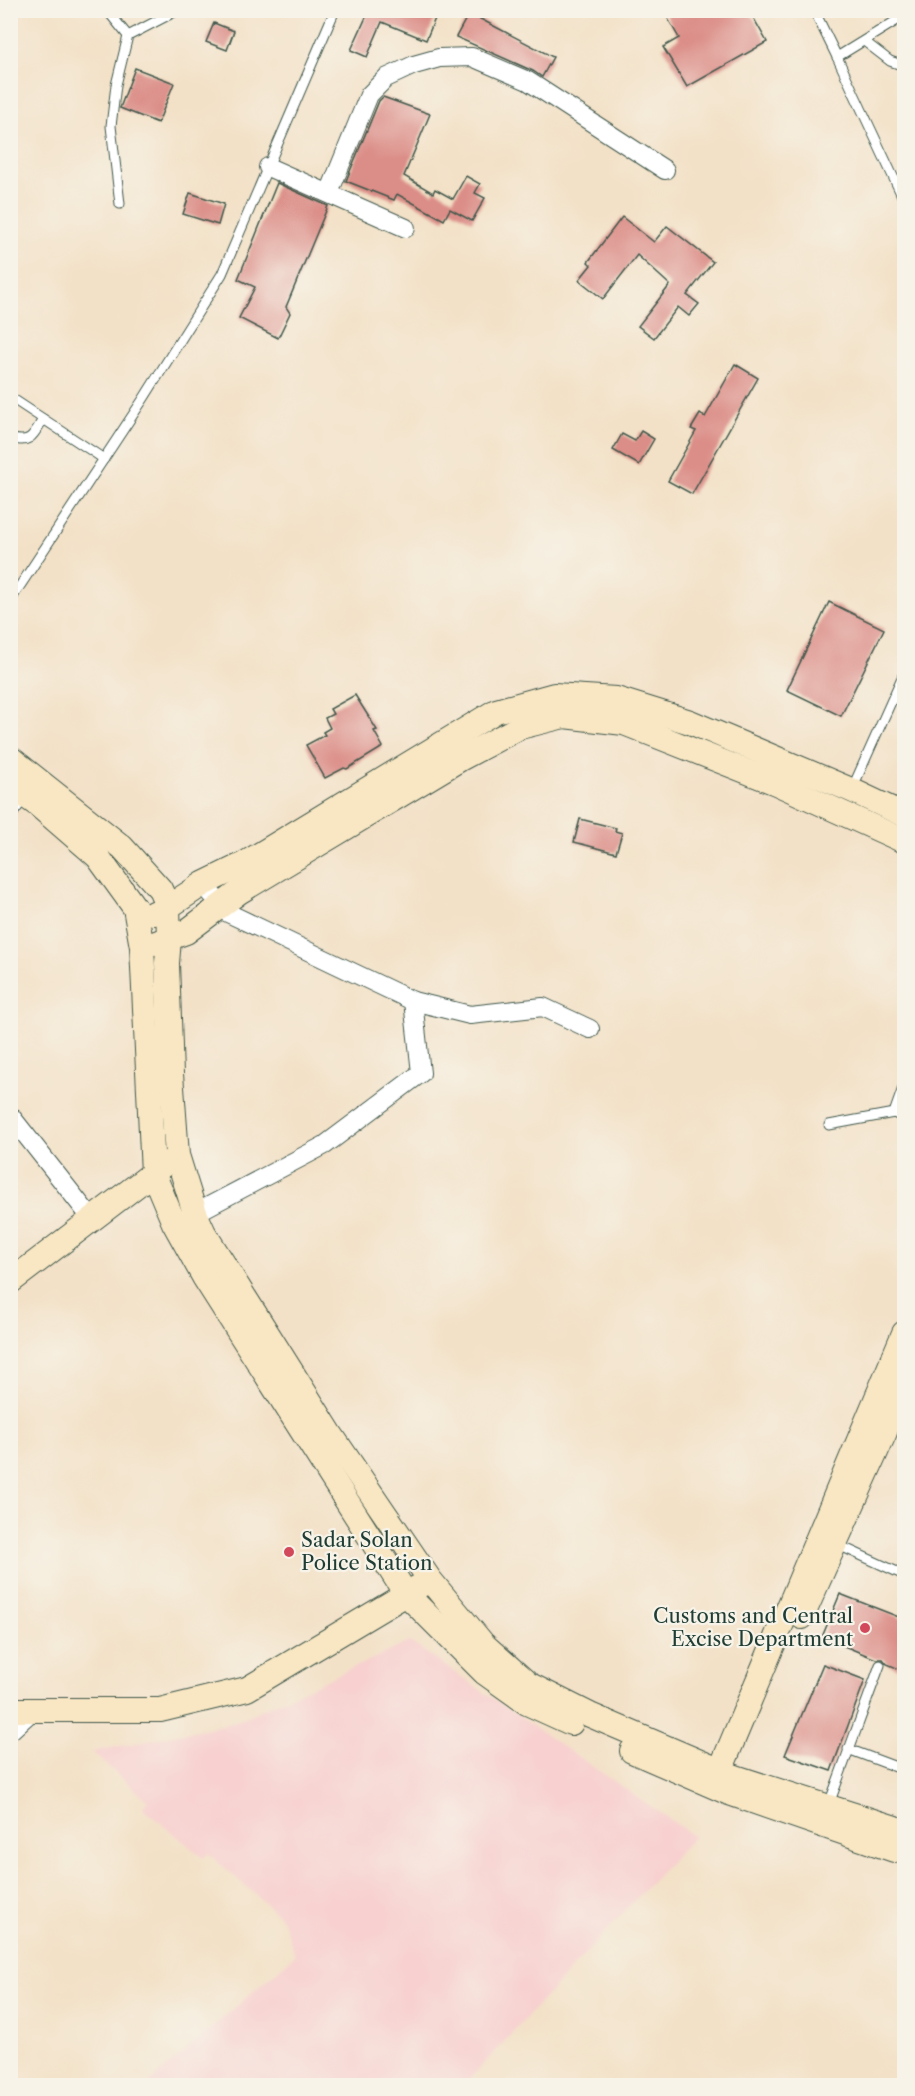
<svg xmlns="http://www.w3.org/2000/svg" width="915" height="2096" font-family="'Libre Caslon Text',serif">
<rect width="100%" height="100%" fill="#f7f3e8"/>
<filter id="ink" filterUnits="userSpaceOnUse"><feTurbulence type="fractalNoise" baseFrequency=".0167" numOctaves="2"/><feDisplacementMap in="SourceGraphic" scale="12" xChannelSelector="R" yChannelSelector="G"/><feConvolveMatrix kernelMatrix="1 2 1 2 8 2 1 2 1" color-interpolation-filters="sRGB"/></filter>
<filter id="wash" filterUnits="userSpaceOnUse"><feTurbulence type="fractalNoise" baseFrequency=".008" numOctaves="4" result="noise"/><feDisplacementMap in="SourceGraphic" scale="24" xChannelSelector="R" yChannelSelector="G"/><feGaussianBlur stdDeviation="1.35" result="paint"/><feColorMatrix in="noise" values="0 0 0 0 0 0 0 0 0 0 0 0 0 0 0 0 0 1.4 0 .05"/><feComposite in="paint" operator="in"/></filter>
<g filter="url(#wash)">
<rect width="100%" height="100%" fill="#f3e1c7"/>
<polygon fill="#f7d0cf" points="410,1642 694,1836 464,2085 147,2085 295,1955 282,1918 208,1853 204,1858 142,1808 148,1801 92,1752 232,1723"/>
<g id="blocks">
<g fill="#db8d87">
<polygon points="356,10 424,10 436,16 426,40 382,22 367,57 351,50 367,15"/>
<polygon points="663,10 749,10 767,42 687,87 663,47 679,38"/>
<polygon points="469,13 553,57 542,77 533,71 456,37"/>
<polygon points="214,23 234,31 227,50 206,42"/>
<polygon points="135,68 174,83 158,123 120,108"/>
<polygon points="383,97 430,114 404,176 433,193 435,189 453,199 466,176 480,184 475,193 485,198 472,221 450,209 444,220 397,194 394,200 346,181 379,101"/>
<polygon points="277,183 328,206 286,307 290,313 278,338 239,318 255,287 238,279"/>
<polygon points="190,193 224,204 218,225 183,214"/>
<polygon points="622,217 654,242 667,226 713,262 687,295 699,304 689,316 678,307 654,338 638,326 670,285 637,255 603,299 579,280 591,265 588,262"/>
<polygon points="735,364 758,378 692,494 668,481 696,431 691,429 700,414 705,417"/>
<polygon points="641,431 654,439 639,465 613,450 622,434 635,441"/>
<polygon points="829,602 884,629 841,716 787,690"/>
<polygon points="355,695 377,730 374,731 383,747 347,769 344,768 325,778 306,745 325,735 323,732 330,728 325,718 333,714 330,709"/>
<polygon points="580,819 616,828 615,831 622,833 616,853 574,842"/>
<polygon points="840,1594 904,1619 904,1671 887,1664 883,1659 876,1659 822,1637"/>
<polygon points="823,1664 865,1680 831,1771 785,1755"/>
</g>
</g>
</g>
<g filter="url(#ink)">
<use href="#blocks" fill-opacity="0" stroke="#3f564a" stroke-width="1.5"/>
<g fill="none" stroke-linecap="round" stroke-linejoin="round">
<defs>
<g id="lane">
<polyline points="107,10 128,36"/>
<polyline points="814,10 837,57 904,16"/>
<polyline points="864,41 890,61 904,66"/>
<polyline points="837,57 904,200"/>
<polyline points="120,204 111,126 116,85 128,36 178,10"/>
<polyline points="10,397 104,459"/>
<path d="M10 438C31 445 34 434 43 419"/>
<polyline points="10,601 144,398 222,274 335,10"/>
<polyline points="852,789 904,673"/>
<polyline points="894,1113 904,1085"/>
<polyline points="829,1125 894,1113 904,1118"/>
<polyline points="836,1544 904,1575"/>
<polyline points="848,1749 904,1770"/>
<polyline points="829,1804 880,1665"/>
</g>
<g id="street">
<polyline points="268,167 406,228"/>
<polyline points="329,193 369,95 386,78 414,65 439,58 472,57 528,81 665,170"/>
<polyline points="10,810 22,793"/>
<polyline points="203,884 228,913 413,1001 470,1015 543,1007 590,1029"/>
<polyline points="10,1115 92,1219"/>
<polyline points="186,1218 325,1145 421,1073 413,1001"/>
<polyline points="10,1731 33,1710"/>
</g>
<g id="secondary">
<polyline points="10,758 122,847 160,889 168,907 169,939 167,963 171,1074 177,1155 195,1213 204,1233 330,1433 430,1580 483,1644 528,1684 590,1715 735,1777 898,1829 904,1836"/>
<polyline points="10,785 38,805 98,857 135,908 142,947 153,1173 174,1223 204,1277 406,1594 485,1673 527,1703 571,1723"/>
<polyline points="154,913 168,907 203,884 244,864 496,711 554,695 616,699 690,722 851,790 904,815"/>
<polyline points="156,943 186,932 239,892 460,759 520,727 564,716 624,723 776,783 904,841"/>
<polyline points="10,1282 166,1163"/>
<polyline points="802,1617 885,1432 904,1383"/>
<polyline points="10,1710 160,1710 247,1689 418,1587"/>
<polyline points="632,1751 729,1793 894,1850 904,1846"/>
<polyline points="714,1785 904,1333"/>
</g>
</defs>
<use href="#lane" stroke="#3f564a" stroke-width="11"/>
<use href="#street" stroke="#3f564a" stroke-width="20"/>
<use href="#secondary" stroke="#3f564a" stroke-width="26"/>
<use href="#lane" stroke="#fff" stroke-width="9"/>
<use href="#street" stroke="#fff" stroke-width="18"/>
<use href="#secondary" stroke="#f9e7c3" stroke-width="24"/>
</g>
</g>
<g fill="#d1495b" stroke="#f7f3e8" stroke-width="2">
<circle cx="289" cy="1552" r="6"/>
<circle cx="865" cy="1628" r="6"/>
</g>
<g text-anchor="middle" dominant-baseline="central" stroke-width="4.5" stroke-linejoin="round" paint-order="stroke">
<g font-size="20" fill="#1f3d34" stroke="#f7f3e8" text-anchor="start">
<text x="301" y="1540">Sadar Solan<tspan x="301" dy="23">Police Station</tspan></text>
<text x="853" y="1616" text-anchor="end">Customs and Central<tspan x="853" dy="23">Excise Department</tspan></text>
</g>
</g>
<rect width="915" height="2096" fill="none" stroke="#f7f3e8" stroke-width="36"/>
</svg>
